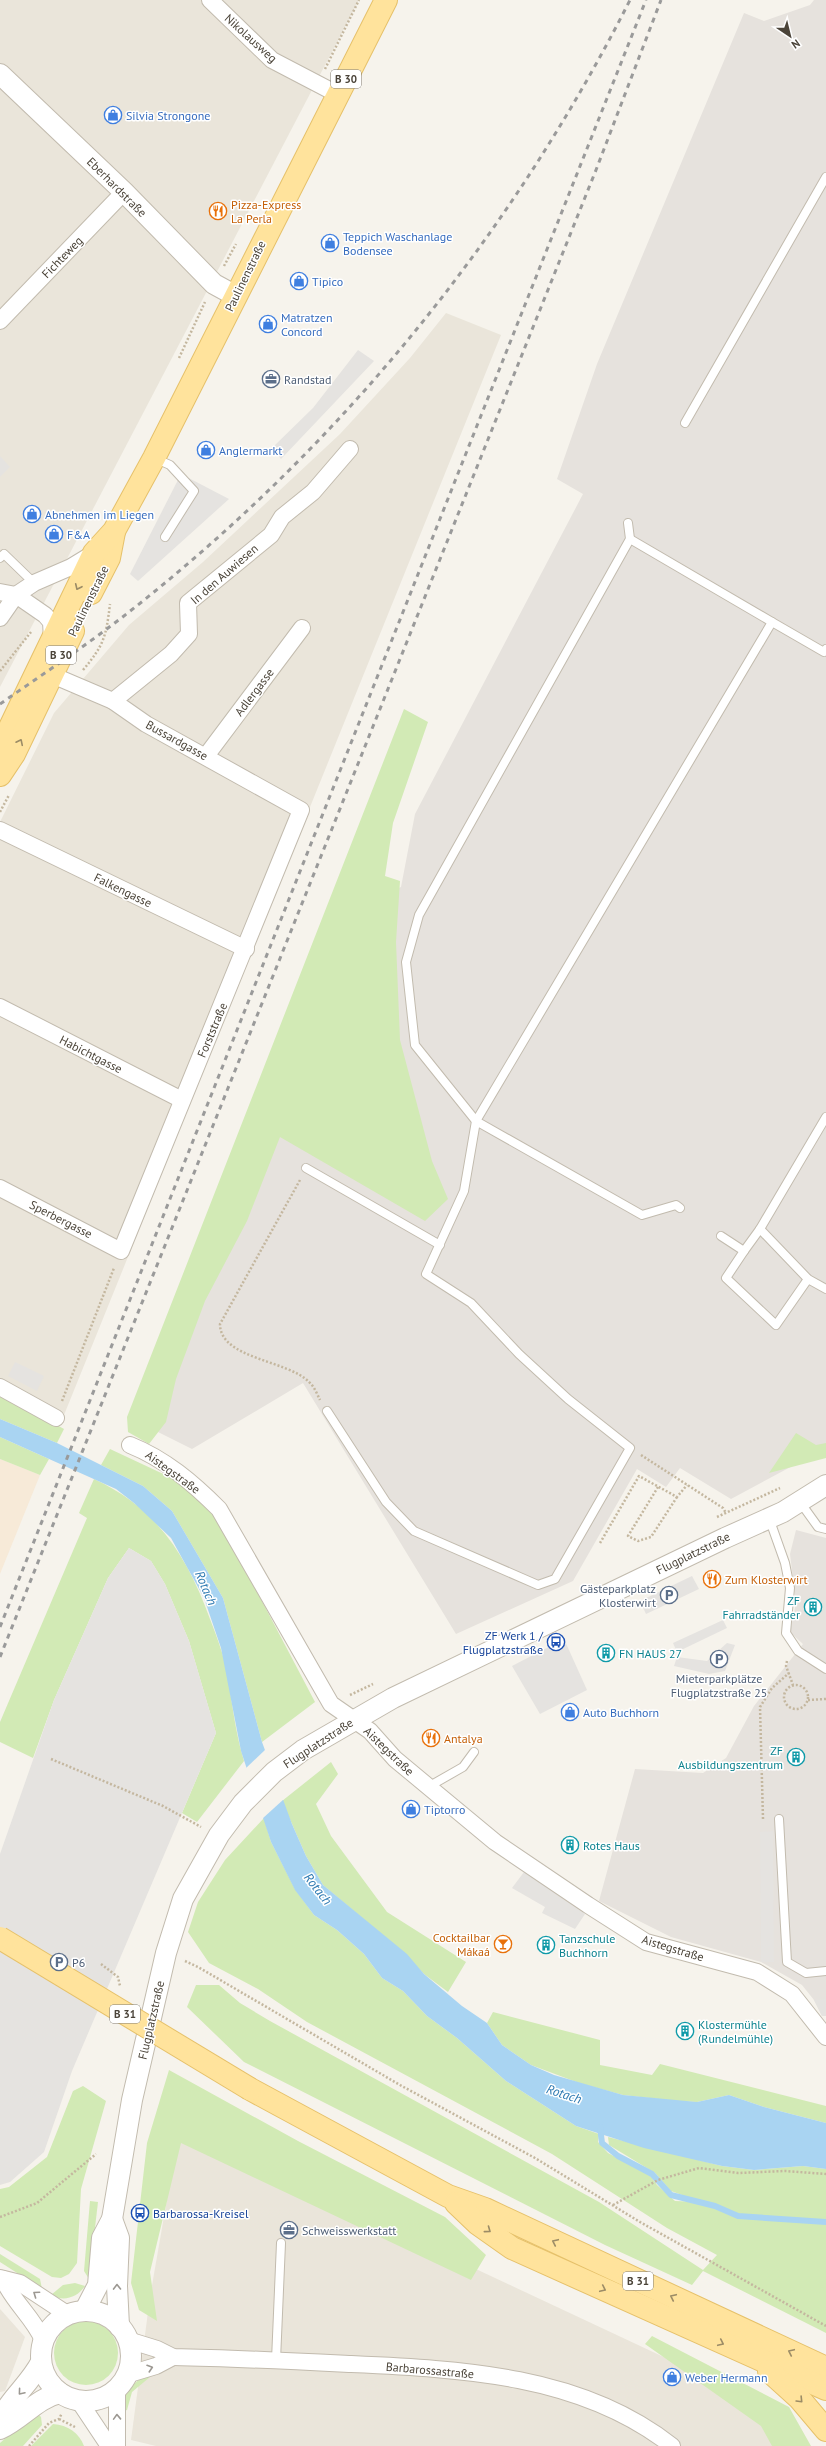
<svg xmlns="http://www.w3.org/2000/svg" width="826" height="2446" font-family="'PT Sans',sans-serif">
<rect width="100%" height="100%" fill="#f6f3ec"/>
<g fill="#eae5da">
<polygon points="0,0 359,0 0,687"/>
<polygon points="446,313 501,335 64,1415 0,1380 0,822 54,713 106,652 129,625 203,562 340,434 410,358"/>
<polygon points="179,2130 777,2410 787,2446 156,2446 131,2440 150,2297"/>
<polygon points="0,2309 25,2337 5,2391 0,2392"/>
</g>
<polygon fill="#f7ead8" points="0,1459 40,1475 0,1574"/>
<g fill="#e6e2dd">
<polygon points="814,0 826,0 826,1448 731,1499 680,1468 666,1487 637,1469 573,1581 456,1634 303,1383 192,1449 144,1425 377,897 401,887 415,814 583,494 557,479 597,364 744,13 764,21 810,5"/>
<polygon points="796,1530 826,1538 826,2016 822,2016 814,2000 802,1985 761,1962 671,1937 599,1901 635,1769 703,1773 726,1758 754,1706 803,1644 790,1632 796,1603 790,1554"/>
</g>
<g fill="#d2eab5">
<polygon points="404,709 428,722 393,823 385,876 400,881 396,942 400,1040 432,1161 448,1199 425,1221 280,1137 247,1221 205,1301 176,1379 166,1422 149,1444 128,1432 127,1417"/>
<polygon points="0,1393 64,1429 57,1443 0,1419"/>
<polygon points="796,1433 816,1445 826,1443 826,1458 769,1473"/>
<polygon points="0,1437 49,1459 40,1475 0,1459"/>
<polygon points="110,1449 189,1486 222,1525 315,1702 262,1742 223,1598 172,1511 143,1486 101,1465"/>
<path d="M94 1479C157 1508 187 1556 210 1619 217 1637 223 1653 227 1672 232 1701 235 1732 244 1761L197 1822 182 1813 216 1733 189 1641 165 1584 151 1561 129 1548 108 1578 54 1700 33 1758 0 1742V1722L87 1518 79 1513Z"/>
<polygon points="331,1762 338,1774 316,1804 331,1836 387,1912 466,1962 448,1992 424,1974 404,1953 323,1885 306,1856 282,1801"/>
<polygon points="264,1818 271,1842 295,1889 314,1915 337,1930 364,1954 382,1978 403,1991 427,2016 457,2038 506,2081 576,2126 599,2134 598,2142 608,2153 650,2175 657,2185 675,2201 701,2202 671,2191 655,2173 609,2145 608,2137 722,2166 754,2170 803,2166 826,2169 826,2333 703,2271 692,2285 605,2245 244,2062 187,2007 196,1985 219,1985 240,2003 270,2021 599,2202 703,2270 717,2255 667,2228 552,2154 307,2022 258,1989 209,1963 188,1932 198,1902 225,1860"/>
<polygon points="493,2012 600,2040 600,2065 652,2075 660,2064 826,2106 826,2123 764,2107 729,2095 697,2102 676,2101 623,2095 579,2083 531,2065 502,2045 487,2023"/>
<polygon points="169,2070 298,2141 445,2217 486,2255 471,2280 181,2143 150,2272 157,2321 139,2310 131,2283 147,2143"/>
<polygon points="83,2086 106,2101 81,2189 77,2263 69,2274 61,2278 52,2277 0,2246 0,2189 9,2187 47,2157 73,2091"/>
<polygon points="90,2201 98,2202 89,2279 84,2271"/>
<polygon points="0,2254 40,2279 42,2289 0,2262"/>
<path d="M75 2283 85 2286C77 2298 63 2302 51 2295L63 2285Z"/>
<circle cx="86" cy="2353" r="32"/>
<polygon points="652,2336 789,2407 811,2446 772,2446 761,2426 645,2344"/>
<path d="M151 2373 150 2377 132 2392 127 2410 122 2412C121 2393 135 2380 151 2373Z"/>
<polygon points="36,2412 41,2417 42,2425 23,2446 0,2446 0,2443"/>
<path d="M53 2424C68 2425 79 2433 84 2446H31Z"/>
</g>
<g fill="#e5e3e0">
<polygon points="358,350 374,361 281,459 272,448 313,408"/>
<polygon points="0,456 10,467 0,477"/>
<polygon points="181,474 229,499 138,581 130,574"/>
<polygon points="15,1362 44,1376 37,1391 8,1376"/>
<polygon points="129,1548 151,1561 165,1584 189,1641 216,1733 72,2071 44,2152 10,2182 0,2185 0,1854 54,1700 108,1578"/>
<polygon points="692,1576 699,1589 646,1614 640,1601"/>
<polygon points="723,1620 727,1628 677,1652 673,1643"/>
<polygon points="564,1639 587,1690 540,1714 512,1666"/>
<polygon points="727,1643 735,1645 725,1671 709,1674 674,1666 677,1657 707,1661"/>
<polygon points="773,1831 774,1962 761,1962 760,1832"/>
<polygon points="524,1872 585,1914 575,1929 542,1913 545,1907 512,1888"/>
<polygon points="826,1999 826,2016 822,2016 814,2000"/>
</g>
<polygon fill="#a9d4f2" points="0,1419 57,1443 143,1486 172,1511 223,1598 262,1742 292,1824 306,1856 323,1885 407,1954 424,1974 462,2006 487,2023 502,2045 531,2065 554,2075 623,2095 697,2102 729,2095 764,2107 826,2123 826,2169 803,2166 754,2170 722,2166 644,2148 576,2126 506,2081 457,2038 427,2016 403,1991 382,1978 364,1954 337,1930 314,1915 295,1890 271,1842 241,1751 221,1648 204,1598 171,1538 134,1503 116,1489 0,1437"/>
<polygon fill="#f6f3ec" points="266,1749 284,1799 262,1819 245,1769"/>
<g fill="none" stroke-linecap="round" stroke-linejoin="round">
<polyline stroke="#a9d4f2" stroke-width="6" points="600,2127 602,2143 618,2156 652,2174 671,2195 715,2206 738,2216 826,2222"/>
<defs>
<g id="service">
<polyline points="685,423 826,177"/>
<polyline points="154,458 170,465 194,491 165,537"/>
<polyline points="628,523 630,539 419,915 406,962 415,1045 476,1121 642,1215 676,1205 680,1208"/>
<polyline points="0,558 4,554 34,583"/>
<polyline points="772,622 824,652 826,649"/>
<polyline points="306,1168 440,1245"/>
<polyline points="760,1229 808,1279 826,1289"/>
<polyline points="721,1236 744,1251 760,1229 826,1117"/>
<polyline points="744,1251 726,1278 776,1325 808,1279"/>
<polyline points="327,1411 386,1502 414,1531 538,1585 555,1579 630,1448 568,1399 519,1354 471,1303 426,1274 464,1191 476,1121 772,622 630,539"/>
<polyline points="800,1502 818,1527 826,1529"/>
<polyline points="769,1518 785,1563 790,1588 786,1633 798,1651 826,1669"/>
<polyline points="428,1787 463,1767 474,1752"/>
<polyline points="779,1819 787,1962 806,1973 826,1971"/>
<polyline points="276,2360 281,2243"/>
</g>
<g id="minor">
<polyline points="210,0 272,60 339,95"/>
<polyline points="0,321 124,192"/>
<polyline points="0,592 16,595 45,615 51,622 52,640"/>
<polyline points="0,618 16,595 34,583 71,567 94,553"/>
<polyline points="113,701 171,654 189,634 188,603 271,535 282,517 313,492 350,449"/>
<polyline points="206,756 302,628"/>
<polyline points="0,830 246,949"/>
<polyline points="0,1007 182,1100"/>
<polyline points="0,1188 121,1251 301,810 146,724 113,701 52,675"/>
<polyline points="0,1387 56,1418"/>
<path d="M130 1445C165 1459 193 1483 219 1509L331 1704 370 1731 395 1759 495 1842 588 1905 646 1942 757 1972 792 1994 826 2037"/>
<polyline points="0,2278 20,2283 67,2314"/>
<path d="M3 2279C13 2302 33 2317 43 2340"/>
<path d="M128 2340 157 2349 173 2357C232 2358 290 2361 349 2364 460 2369 581 2374 672 2446"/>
<polyline points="126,2375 156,2366 173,2357"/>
<polyline points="117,2388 117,2446"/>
<polyline points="79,2401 109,2446"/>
</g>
<g id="tertiary">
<polyline points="0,74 124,192 214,284 236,296"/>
<polyline points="112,2219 119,2238 117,2286 119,2326"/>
<polyline points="85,2310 98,2285 102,2238 112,2219 132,2100 166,1953 183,1899 219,1835 243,1803 274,1772 303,1750 393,1698 725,1538 783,1512 826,1485"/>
<circle cx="86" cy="2356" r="45"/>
<path d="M0 2421C9 2399 30 2384 41 2362"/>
<path d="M0 2429C22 2419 37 2398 60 2393"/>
</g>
<g id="primary">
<polyline points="91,593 109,558 114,532"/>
<polyline points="0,748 94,553 114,531 154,458 386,0"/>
<polyline points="0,775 14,754 73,631"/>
<polyline points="250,2089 448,2196 485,2209 826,2368"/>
<polyline points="456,2203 478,2224 512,2248 826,2389"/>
<polyline points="769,2371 799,2398 826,2430"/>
</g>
</defs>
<use href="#service" stroke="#c2bbae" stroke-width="10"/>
<use href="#minor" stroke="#c2bbae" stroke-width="18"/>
<use href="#tertiary" stroke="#c2bbae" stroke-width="22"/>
<use href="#primary" stroke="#e6c16a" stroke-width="24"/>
<g stroke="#c4b79f" stroke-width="2.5" stroke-dasharray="2 2" stroke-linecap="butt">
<polyline points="325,69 359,0"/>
<polyline points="224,266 236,244"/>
<polyline points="179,358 205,302"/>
<path d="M83 670C104 645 106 637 110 604"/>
<polyline points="0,671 31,632"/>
<polyline points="0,812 9,795"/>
<path d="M300 1180 220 1324C220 1359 288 1360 309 1382 314 1386 317 1394 320 1400"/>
<polyline points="62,1401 114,1268"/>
<polyline points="641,1455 723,1508 726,1513"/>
<polyline points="658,1487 628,1536 638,1541 651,1537 677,1497"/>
<polyline points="717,1517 780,1488"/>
<polyline points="600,1543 639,1476 677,1497 687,1485"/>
<polyline points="787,1661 786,1666 793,1685"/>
<circle cx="796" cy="1697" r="12"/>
<polyline points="350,1695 373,1684"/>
<polyline points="808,1700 826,1699"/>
<polyline points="51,1759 163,1806 201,1827"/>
<polyline points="763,1819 760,1707 772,1688 789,1673"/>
<polyline points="185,1961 198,1967 400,2085 535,2158 640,2222 826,2326"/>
<polyline points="101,1964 118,1977 120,1986"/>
<polyline points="613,2205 658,2180 699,2168 738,2173 785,2171 826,2174"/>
<polyline points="0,2217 37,2203 96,2154"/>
<polyline points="59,2419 75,2427"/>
<polyline points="29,2446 49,2423 59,2419 62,2413"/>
</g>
<use href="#service" stroke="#fff" stroke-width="8"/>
<use href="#minor" stroke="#fff" stroke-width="16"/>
<use href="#tertiary" stroke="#fff" stroke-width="20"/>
<use href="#primary" stroke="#ffe39c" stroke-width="22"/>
<g stroke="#9a9a9a" stroke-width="3" stroke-dasharray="5 5" stroke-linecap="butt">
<path d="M0 704C43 674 87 645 129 612 340 446 509 239 630 0"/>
<polyline points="0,1627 646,0"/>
<polyline points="0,1657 596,170 661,0"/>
</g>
<defs>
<polyline id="primary-bridge" points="0,1938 250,2089"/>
</defs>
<use href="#primary-bridge" stroke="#e6c16a" stroke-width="24" stroke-linecap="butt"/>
<use href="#primary-bridge" stroke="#ffe39c" stroke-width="22"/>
</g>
<defs><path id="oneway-chevron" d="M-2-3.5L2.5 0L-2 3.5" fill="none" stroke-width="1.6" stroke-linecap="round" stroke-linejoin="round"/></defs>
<g stroke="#9c8c66">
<use href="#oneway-chevron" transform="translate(78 587) rotate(115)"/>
<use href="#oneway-chevron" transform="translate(20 742) rotate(-64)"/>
<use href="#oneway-chevron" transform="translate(488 2230) rotate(36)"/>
<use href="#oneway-chevron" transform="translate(555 2242) rotate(-155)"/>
<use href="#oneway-chevron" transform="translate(603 2289) rotate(25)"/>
<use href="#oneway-chevron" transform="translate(673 2297) rotate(-155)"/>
<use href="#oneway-chevron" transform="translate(721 2343) rotate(25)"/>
<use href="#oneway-chevron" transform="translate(791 2352) rotate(-155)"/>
<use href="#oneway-chevron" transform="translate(800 2400) rotate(46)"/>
</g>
<g stroke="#9c9892">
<use href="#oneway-chevron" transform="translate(117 2287) rotate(-91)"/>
<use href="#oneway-chevron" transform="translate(36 2294) rotate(-145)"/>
<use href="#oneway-chevron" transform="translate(150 2368) rotate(-18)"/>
<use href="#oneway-chevron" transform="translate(21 2392) rotate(130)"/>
<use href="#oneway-chevron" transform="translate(117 2417) rotate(-92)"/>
</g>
<defs>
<symbol id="shop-ring" viewBox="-11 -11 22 22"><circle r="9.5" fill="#fff" stroke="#3f7fe0" stroke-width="1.5"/><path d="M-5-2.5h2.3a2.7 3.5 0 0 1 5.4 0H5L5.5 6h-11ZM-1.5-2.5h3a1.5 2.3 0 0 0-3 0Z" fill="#3f7fe0"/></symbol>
<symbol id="restaurant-ring" viewBox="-11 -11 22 22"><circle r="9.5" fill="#fff" stroke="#e8710a" stroke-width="1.5"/><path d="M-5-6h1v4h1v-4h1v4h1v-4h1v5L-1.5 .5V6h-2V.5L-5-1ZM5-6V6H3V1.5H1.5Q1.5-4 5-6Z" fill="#e8710a"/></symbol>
<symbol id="office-ring" viewBox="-11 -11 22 22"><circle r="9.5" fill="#fff" stroke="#5c6f8a" stroke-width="1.5"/><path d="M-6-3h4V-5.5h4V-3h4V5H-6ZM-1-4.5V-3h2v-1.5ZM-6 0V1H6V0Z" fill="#5c6f8a"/></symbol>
<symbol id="parking-ring" viewBox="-11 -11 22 22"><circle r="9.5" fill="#fff" stroke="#5c6f8a" stroke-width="1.5"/><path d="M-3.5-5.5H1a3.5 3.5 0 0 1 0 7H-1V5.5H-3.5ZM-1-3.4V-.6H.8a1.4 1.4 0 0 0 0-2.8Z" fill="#5c6f8a"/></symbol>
<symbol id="building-ring" viewBox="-11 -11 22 22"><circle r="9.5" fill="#fff" stroke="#0f9aa8" stroke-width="1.5"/><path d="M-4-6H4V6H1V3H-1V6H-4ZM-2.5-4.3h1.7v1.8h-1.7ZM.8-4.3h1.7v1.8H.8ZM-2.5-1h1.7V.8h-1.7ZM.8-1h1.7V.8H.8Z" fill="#0f9aa8"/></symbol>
<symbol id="bus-ring" viewBox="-11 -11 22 22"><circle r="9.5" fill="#fff" stroke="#1a4fb4" stroke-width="1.5"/><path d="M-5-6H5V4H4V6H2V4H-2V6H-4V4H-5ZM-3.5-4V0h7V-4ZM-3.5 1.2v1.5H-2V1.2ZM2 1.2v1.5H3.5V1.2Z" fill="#1a4fb4"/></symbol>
<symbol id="bar-ring" viewBox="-11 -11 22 22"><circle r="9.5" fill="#fff" stroke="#e8710a" stroke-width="1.5"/><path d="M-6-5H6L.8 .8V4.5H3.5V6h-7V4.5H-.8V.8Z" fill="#e8710a"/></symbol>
</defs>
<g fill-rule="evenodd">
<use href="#shop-ring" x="103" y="105" width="20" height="20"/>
<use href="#restaurant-ring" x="208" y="201" width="20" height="20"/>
<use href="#shop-ring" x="320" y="233" width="20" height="20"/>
<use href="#shop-ring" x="289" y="271" width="20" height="20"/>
<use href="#shop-ring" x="258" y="314" width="20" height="20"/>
<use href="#office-ring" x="261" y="369" width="20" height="20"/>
<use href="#shop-ring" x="196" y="440" width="20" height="20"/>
<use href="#shop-ring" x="22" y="504" width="20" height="20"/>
<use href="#shop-ring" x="44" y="524" width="20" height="20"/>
<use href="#restaurant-ring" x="702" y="1569" width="20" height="20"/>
<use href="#parking-ring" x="659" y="1585" width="20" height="20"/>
<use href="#building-ring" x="803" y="1597" width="20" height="20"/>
<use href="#bus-ring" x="546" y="1632" width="20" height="20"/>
<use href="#building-ring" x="596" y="1643" width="20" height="20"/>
<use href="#parking-ring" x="709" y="1649" width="20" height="20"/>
<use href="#shop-ring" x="560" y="1702" width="20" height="20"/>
<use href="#restaurant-ring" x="421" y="1728" width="20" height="20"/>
<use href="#building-ring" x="786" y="1747" width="20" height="20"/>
<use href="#shop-ring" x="401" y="1799" width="20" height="20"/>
<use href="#building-ring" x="560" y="1835" width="20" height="20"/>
<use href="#bar-ring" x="493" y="1934" width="20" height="20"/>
<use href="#building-ring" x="536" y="1935" width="20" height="20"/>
<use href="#parking-ring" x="49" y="1952" width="20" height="20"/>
<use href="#building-ring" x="675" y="2021" width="20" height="20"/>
<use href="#bus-ring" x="130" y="2203" width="20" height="20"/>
<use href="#office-ring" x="279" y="2220" width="20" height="20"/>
<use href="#shop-ring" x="662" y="2367" width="20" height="20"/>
</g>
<g text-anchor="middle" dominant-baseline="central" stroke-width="3" stroke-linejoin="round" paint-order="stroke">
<g fill="#fff" stroke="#817c74" stroke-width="1">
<rect x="331" y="70" width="30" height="18" rx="3"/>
<rect x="46" y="646" width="30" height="18" rx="3"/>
<rect x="110" y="2005" width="30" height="18" rx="3"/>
<rect x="623" y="2272" width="30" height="18" rx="3"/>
</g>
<g font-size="11" font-weight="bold" fill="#4b4439">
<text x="346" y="79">B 30</text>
<text x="61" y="655">B 30</text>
<text x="125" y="2014">B 31</text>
<text x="638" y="2281">B 31</text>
</g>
<g font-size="12" fill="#4b4439" stroke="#fff">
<text transform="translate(251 38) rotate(42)">Nikolausweg</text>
<text transform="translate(117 187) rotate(45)">Eberhardstraße</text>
<text transform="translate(62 257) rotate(-46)">Fichteweg</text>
<text transform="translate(245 276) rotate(-64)">Paulinenstraße</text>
<text transform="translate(224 574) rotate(-41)">In den Auwiesen</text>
<text transform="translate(88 601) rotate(-64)">Paulinenstraße</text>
<text transform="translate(254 692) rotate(-53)">Adlergasse</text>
<text transform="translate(177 740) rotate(29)">Bussardgasse</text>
<text transform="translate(123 890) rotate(26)">Falkengasse</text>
<text transform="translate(212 1030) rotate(-67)">Forststraße</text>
<text transform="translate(91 1054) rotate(27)">Habichtgasse</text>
<text transform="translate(61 1219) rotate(27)">Sperbergasse</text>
<text transform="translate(173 1472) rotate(36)">Aistegstraße</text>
<text transform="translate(693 1553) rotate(-26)">Flugplatzstraße</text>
<text transform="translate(318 1743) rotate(-33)">Flugplatzstraße</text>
<text transform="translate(389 1751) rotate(44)">Aistegstraße</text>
<text transform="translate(673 1948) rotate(17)">Aistegstraße</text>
<text transform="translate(151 2020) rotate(-77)">Flugplatzstraße</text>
<text transform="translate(430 2370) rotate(5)">Barbarossastraße</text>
</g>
<g font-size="12" fill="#366cbe" stroke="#fff" text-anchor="start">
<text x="126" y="115">Silvia Strongone</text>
<text x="343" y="236">Teppich Waschanlage<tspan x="343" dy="14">Bodensee</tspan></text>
<text x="312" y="281">Tipico</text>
<text x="281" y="317">Matratzen<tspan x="281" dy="14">Concord</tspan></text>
<text x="219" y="450">Anglermarkt</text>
<text x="45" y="514">Abnehmen im Liegen</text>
<text x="67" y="534">F&amp;A</text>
<text x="583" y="1712">Auto Buchhorn</text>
<text x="424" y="1809">Tiptorro</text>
<text x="685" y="2377">Weber Hermann</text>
</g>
<g font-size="12" fill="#c56008" stroke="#fff" text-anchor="start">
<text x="231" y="204">Pizza-Express<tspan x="231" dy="14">La Perla</tspan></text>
<text x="725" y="1579">Zum Klosterwirt</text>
<text x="444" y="1738">Antalya</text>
<text x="490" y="1937" text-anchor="end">Cocktailbar<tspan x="490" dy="14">Mákaá</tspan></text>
</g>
<g font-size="12" fill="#4e5e75" stroke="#fff" text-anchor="start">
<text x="284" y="379">Randstad</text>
<text x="656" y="1588" text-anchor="end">Gästeparkplatz<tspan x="656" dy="14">Klosterwirt</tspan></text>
<text x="719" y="1678" text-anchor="middle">Mieterparkplätze<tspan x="719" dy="14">Flugplatzstraße 25</tspan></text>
<text x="72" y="1962">P6</text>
<text x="302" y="2230">Schweisswerkstatt</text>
</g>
<g font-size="12" fill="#0d838f" stroke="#fff" text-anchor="start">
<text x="800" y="1600" text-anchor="end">ZF<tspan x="800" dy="14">Fahrradständer</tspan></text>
<text x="619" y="1653">FN HAUS 27</text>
<text x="783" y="1750" text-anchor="end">ZF<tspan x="783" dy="14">Ausbildungszentrum</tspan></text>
<text x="583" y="1845">Rotes Haus</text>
<text x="559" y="1938">Tanzschule<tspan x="559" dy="14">Buchhorn</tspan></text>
<text x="698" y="2024">Klostermühle<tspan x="698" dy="14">(Rundelmühle)</tspan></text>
</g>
<g font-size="12" fill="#164399" stroke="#fff" text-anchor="end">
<text x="543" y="1635">ZF Werk 1 /<tspan x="543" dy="14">Flugplatzstraße</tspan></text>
<text x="153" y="2213" text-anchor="start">Barbarossa-Kreisel</text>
</g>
<g font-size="13" font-style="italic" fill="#2e7ab2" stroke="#fff">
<text transform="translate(206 1588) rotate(67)">Rotach</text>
<text transform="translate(318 1889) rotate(52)">Rotach</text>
<text transform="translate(564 2094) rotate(18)">Rotach</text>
</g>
</g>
<g transform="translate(790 36) rotate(145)" stroke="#ffffff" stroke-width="3" paint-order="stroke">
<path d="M0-3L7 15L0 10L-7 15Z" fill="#4b4439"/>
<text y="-6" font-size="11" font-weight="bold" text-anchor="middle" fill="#4b4439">N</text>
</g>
</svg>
